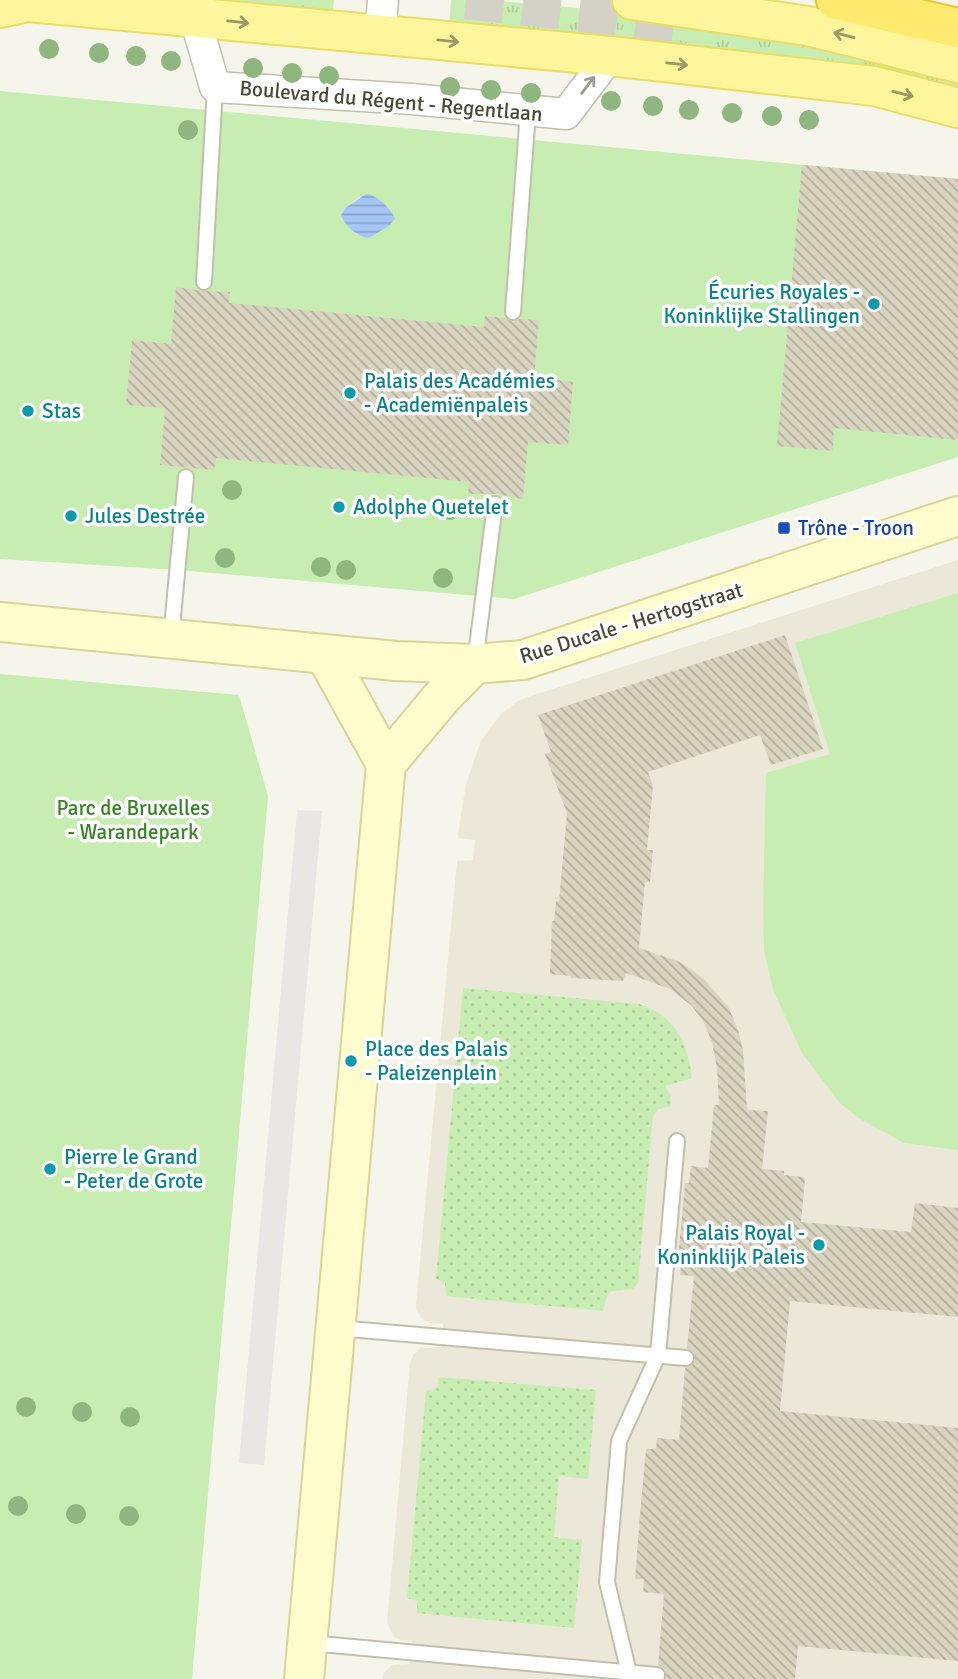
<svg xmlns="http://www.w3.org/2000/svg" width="958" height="1679" font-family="Signika,sans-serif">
<defs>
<pattern id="grass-tufts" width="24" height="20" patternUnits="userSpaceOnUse" patternTransform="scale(1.75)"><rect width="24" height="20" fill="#c8edb2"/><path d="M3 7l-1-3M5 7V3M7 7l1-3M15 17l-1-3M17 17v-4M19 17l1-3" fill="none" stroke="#adcd9a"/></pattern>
<pattern id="garden-dots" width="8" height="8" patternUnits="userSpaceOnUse" patternTransform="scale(1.75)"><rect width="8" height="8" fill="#c8edb2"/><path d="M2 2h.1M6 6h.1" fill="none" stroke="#adcd9a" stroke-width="1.8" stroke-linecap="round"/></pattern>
<pattern id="water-rules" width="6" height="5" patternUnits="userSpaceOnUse" patternTransform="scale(1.75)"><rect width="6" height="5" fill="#a5c6f6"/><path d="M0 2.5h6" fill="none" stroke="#89a3c8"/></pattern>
<pattern id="building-back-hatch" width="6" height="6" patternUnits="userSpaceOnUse" patternTransform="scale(1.75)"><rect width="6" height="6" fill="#d9d4c0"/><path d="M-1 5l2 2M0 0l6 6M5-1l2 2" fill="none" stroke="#b2ae9d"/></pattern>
</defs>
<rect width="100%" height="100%" fill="#f6f5eb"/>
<polygon fill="#ebe8d9" points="958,560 958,1679 382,1679 384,1672 392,1665 410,1664 412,1641 401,1640 393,1636 387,1622 410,1363 413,1355 420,1348 441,1347 443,1324 432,1323 423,1320 416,1310 416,1305 457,861 473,860 475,840 458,838 460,821 466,784 481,741 502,713 518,701 531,696"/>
<g fill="url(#grass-tufts)">
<polygon points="136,0 334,0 332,18"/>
<polygon points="451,0 488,0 688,18 958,76 958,87 864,66 449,29"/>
</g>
<g fill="#c8edb2" fill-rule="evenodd">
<path d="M0 91 958 179V457L514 599 178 570 0 559ZM361 196 391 211 393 222 380 232 357 235 345 223 341 215 345 208Z"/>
<polygon points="958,593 958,1150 904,1143 860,1119 840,1103 802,1053 773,990 764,950 763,909 766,773 830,754 795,643"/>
<polygon points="0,674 239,695 268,796 192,1679 0,1679"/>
</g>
<g fill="url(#garden-dots)">
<path d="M463 988 639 1004C675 1015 688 1043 692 1078L665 1086 670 1094 671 1106 658 1109 653 1116 638 1283 633 1289C611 1292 608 1286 603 1311L446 1296 445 1283 436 1279Z"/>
<polygon points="439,1377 596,1390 588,1479 559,1476 554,1537 582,1540 574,1628 417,1613 417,1601 407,1598 426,1391 437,1388"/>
</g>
<polygon fill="#e8e7e3" points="297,810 322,811 264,1465 239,1463"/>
<path fill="url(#water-rules)" d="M366 194C377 195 391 208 395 219L389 226 369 238C357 237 344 225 341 215L345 208Z"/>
<g fill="url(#building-back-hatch)">
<polygon points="802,165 958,179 958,440 834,428 833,451 777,446"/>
<polygon points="176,287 203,291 230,292 229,303 484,327 485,316 505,318 513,322 520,319 539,320 534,377 573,382 568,445 528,442 523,499 496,494 468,494 469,482 216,458 214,470 160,465 165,408 126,405 132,340 171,344"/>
<polygon points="785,635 823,749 771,765 760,735 648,772 653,786 647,850 653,850 650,882 645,882 639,948 680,962 703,978 729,1008 738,1030 743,1050 747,1110 768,1111 762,1169 784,1171 784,1175 803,1177 805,1180 801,1222 911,1232 915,1203 958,1208 958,1317 790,1301 780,1411 958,1428 958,1661 798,1646 795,1679 666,1679 665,1670 658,1665 664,1594 643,1592 644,1579 635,1579 640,1514 646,1449 656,1449 657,1438 679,1440 685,1368 691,1366 695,1359 694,1353 687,1348 694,1276 680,1275 682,1259 678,1259 685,1183 689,1183 691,1166 708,1168 714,1105 719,1105 717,1068 712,1042 703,1021 692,1006 670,989 626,973 623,981 571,978 571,976 550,974 552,921 554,921 556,901 559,901 567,813 545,754 551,752 538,715"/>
</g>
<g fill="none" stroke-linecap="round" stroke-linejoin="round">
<polyline stroke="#d4d2c7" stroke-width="38" stroke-dasharray="38 19" stroke-linecap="butt" points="466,0 679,24"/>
<defs>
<g id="lane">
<polyline points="204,282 215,87"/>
<polyline points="513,312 528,112"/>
<polyline points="171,638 186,477"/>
<polyline points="475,663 495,504"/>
<polyline points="337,1328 686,1358"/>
<polyline points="310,1643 657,1675"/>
<polyline points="629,1679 629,1673 607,1582 613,1512 619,1441 658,1355 677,1141"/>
</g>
<g id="street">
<polyline points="195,18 215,87 412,99 566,114 610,56"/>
<polyline points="380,35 383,0"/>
</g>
<g id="secondary">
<polyline points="0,622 396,661 474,664 523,660 958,516"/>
<polyline points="326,656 386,764"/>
<polyline points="304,1679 386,764 441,698 474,664"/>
</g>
<g id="primary">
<polyline points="632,0 808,26 958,63"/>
<polyline points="0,8 28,2 610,56 874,86 958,108"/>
</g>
<polyline id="highway" points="836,0 958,28"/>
</defs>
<use href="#lane" stroke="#c3bfad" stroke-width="18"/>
<use href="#street" stroke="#c3bfad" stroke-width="33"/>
<use href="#secondary" stroke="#d9d498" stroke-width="42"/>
<use href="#primary" stroke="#ecdc63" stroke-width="42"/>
<use href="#highway" stroke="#e9c633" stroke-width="42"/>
<use href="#lane" stroke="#fff" stroke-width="14"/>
<use href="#street" stroke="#fff" stroke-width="30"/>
<use href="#secondary" stroke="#fffccd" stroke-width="38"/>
<use href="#primary" stroke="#fff59c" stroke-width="38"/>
<use href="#highway" stroke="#ffe96e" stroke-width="38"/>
</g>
<g fill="#8eb67e">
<circle cx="49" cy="49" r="10"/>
<circle cx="99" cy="53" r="10"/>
<circle cx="136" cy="56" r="10"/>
<circle cx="171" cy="61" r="10"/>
<circle cx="253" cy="68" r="10"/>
<circle cx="292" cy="73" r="10"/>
<circle cx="329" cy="76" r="10"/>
<circle cx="450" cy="87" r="10"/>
<circle cx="491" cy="90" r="10"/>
<circle cx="531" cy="93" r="10"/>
<circle cx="611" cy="101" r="10"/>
<circle cx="653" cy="106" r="10"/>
<circle cx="689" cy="110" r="10"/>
<circle cx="732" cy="113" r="10"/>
<circle cx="772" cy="116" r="10"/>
<circle cx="809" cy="120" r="10"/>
<circle cx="188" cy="130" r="10"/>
<circle cx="232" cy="490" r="10"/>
<circle cx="450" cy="510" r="10"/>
<circle cx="225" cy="558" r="10"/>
<circle cx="321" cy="567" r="10"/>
<circle cx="346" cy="570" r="10"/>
<circle cx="443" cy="578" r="10"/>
<circle cx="26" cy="1407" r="10"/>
<circle cx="82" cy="1412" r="10"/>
<circle cx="130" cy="1417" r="10"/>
<circle cx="18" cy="1506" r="10"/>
<circle cx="76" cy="1514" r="10"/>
<circle cx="129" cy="1516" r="10"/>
</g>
<defs><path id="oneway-shaft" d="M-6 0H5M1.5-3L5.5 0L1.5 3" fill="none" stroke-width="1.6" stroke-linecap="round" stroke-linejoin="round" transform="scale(1.75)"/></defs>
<g stroke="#9d9665">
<use href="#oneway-shaft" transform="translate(238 22) rotate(6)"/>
<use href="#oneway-shaft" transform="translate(844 35) rotate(-166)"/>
<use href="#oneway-shaft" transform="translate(448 41) rotate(6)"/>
<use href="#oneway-shaft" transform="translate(677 64) rotate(6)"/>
<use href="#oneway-shaft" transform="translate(903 94) rotate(14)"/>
</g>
<use stroke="#9d9a92" href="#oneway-shaft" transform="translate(588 85) rotate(-53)"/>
<g fill="#0f9aa8" stroke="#fff" stroke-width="2.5">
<circle cx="874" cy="304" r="7"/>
<circle cx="350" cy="393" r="7"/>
<circle cx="28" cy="411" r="7"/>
<circle cx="339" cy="507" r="7"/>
<circle cx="71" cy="516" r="7"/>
<circle cx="351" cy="1061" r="7"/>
<circle cx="50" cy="1169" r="7"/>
<circle cx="819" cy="1245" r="7"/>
</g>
<rect fill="#1a4fb4" stroke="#fff" stroke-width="2.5" x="777" y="521" width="14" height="14" rx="3.5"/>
<g text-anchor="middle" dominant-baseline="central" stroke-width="7" stroke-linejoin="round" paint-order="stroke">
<g font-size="21" fill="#4c4838" stroke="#fff">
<text transform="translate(391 101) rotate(5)">Boulevard du Régent - Regentlaan</text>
<text transform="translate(631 623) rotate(-17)">Rue Ducale - Hertogstraat</text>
</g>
<g font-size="21" fill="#0d838f" stroke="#fff" text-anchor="start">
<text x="860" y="292" text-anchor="end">Écuries Royales -<tspan x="860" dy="24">Koninklijke Stallingen</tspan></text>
<text x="364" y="381">Palais des Académies<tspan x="364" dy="24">- Academiënpaleis</tspan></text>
<text x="42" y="411">Stas</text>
<text x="353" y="507">Adolphe Quetelet</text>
<text x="85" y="516">Jules Destrée</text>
<text x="365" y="1049">Place des Palais<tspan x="365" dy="24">- Paleizenplein</tspan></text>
<text x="64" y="1157">Pierre le Grand<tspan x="64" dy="24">- Peter de Grote</tspan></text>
<text x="805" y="1233" text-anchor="end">Palais Royal -<tspan x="805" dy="24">Koninklijk Paleis</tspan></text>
</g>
<g font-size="21" fill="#164399" stroke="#fff" text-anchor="start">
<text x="798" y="528">Trône - Troon</text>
</g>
<g font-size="21" fill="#388325" stroke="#fff">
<text x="133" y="808">Parc de Bruxelles<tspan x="133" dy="24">- Warandepark</tspan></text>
</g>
</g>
</svg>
